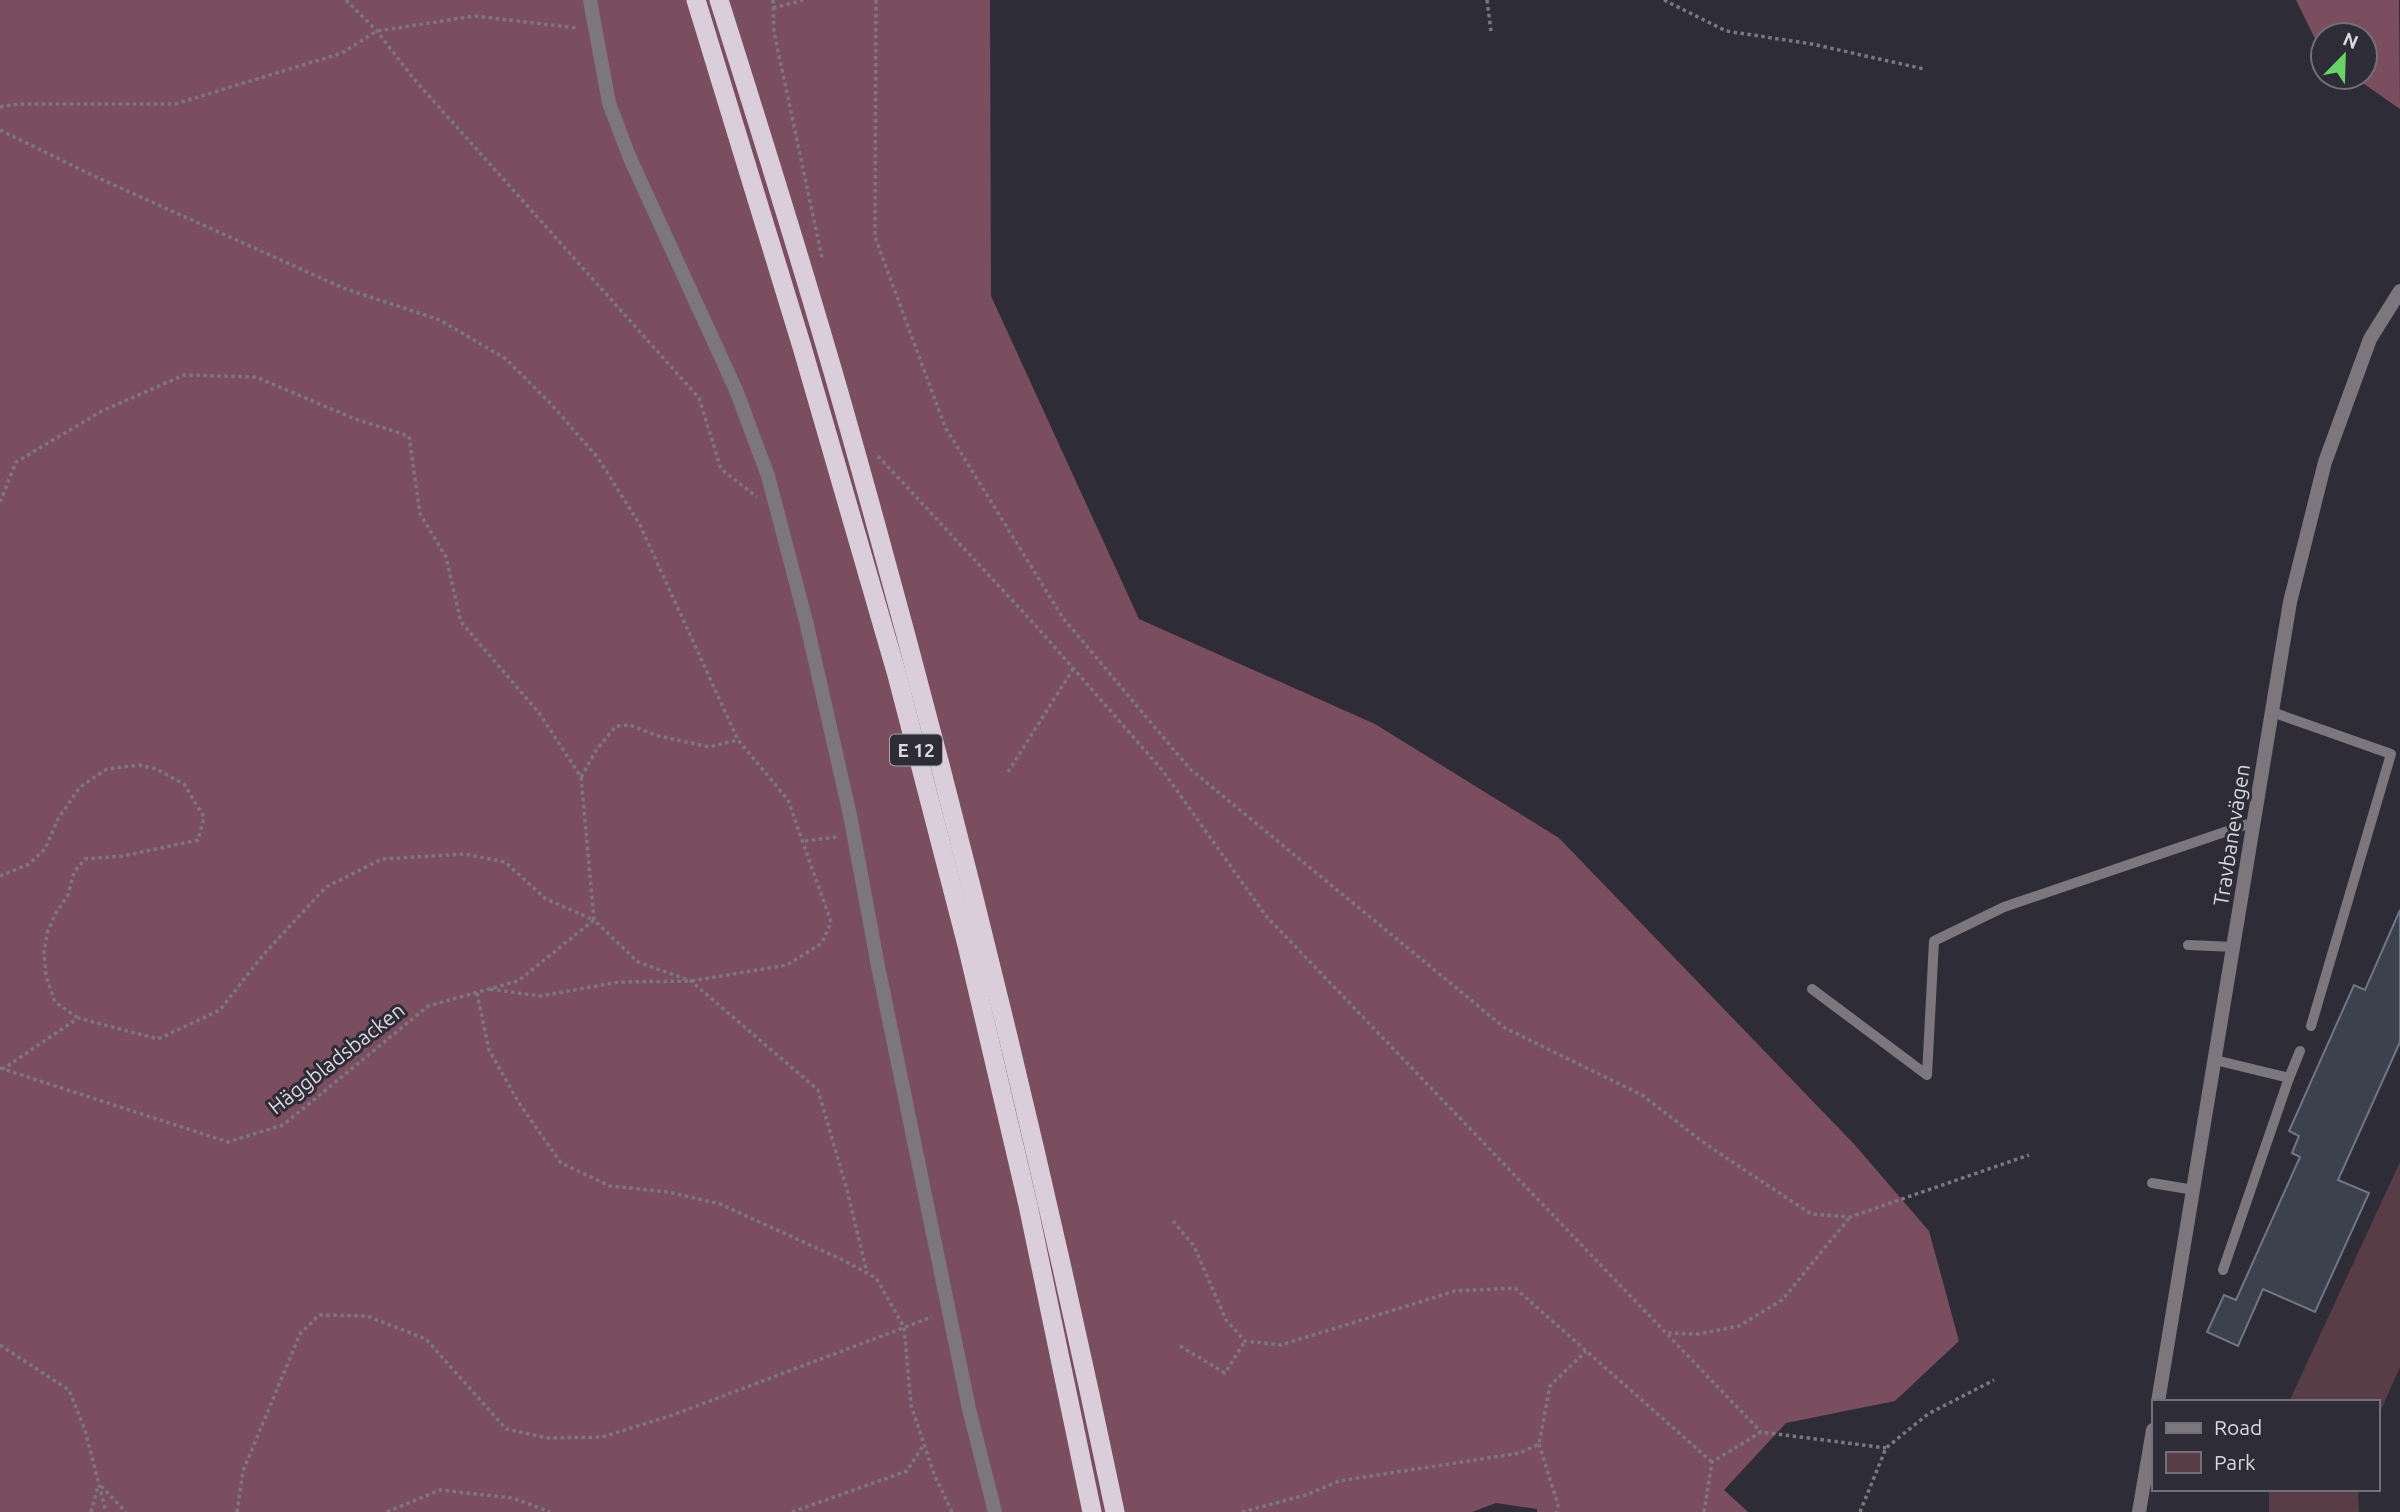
<svg xmlns="http://www.w3.org/2000/svg" width="2400" height="1512" font-family="Ubuntu,sans-serif">
<rect width="100%" height="100%" fill="#2e2c37"/>
<g fill="#583d46">
<polygon points="2400,1162 2400,1367 2377,1419 2377,1402 2289,1402"/>
<polygon points="2269,1489 2358,1489 2359,1512 2269,1512"/>
</g>
<g fill="#7a4e5e">
<polygon points="0,0 990,0 991,296 1139,619 1375,724 1559,838 1854,1144 1929,1231 1959,1341 1895,1401 1786,1423 1724,1490 1748,1512 1537,1512 1537,1509 1496,1503 1472,1512 0,1512"/>
<polygon points="2296,0 2399,0 2400,109 2354,77 2365,77 2365,35 2323,35 2323,55"/>
</g>
<polygon fill="#3c424d" stroke="#707784" stroke-width="2" points="2400,910 2400,1042 2338,1180 2369,1193 2315,1312 2263,1289 2238,1346 2207,1332 2224,1295 2236,1300 2300,1157 2292,1153 2299,1136 2289,1131 2354,985 2365,990"/>
<g fill="none" stroke-linecap="round" stroke-linejoin="round">
<g stroke="#797780" stroke-width="3.5" stroke-dasharray="3.5 3.5" stroke-linecap="butt">
<polyline points="346,0 377,31 413,78 699,398 721,469 757,497"/>
<polyline points="773,0 774,32 822,258"/>
<polyline points="876,0 875,237 945,427 1063,618 1190,769 1505,1028 1642,1095 1707,1145 1811,1214 1850,1217 2029,1155"/>
<polyline points="1487,0 1491,31"/>
<polyline points="1664,0 1726,31 1812,44 1924,69"/>
<polyline points="773,8 803,0"/>
<polyline points="0,107 18,104 175,104 342,53 377,31 475,16 577,28"/>
<polyline points="0,130 94,176 343,288 440,320 506,359 551,404 598,458 640,525 738,740 788,800 831,922 822,943 787,965 691,981 619,982 540,996 489,989"/>
<polyline points="878,456 1038,628 1163,771 1266,916 1761,1432"/>
<polyline points="0,502 16,462 102,411 184,375 256,377 355,419 409,436 420,514 446,557 461,622 539,713 581,777 594,920 638,962 691,981 818,1090 847,1190 867,1273"/>
<polyline points="1008,772 1073,669"/>
<polyline points="581,777 597,749 616,726 630,725 655,735 709,747 738,740"/>
<polyline points="805,841 837,837"/>
<polyline points="0,876 29,864 45,849 58,819 80,787 107,769 139,765 156,769 184,784 204,817 198,840 123,856 85,859 74,872 68,895 56,913 48,930 44,951 46,976 55,1002 78,1018"/>
<polyline points="477,993 489,1050 519,1103 561,1163 610,1186 668,1192 720,1204 843,1260 876,1278 904,1327 911,1405 934,1474 952,1512"/>
<polyline points="0,1068 3,1069 228,1142 283,1125 428,1006 518,981 594,920 546,899 505,862 464,854 382,859 326,887 263,955 220,1010 158,1039 78,1018 3,1069"/>
<polyline points="1173,1221 1194,1246 1226,1320 1245,1341 1281,1345 1455,1291 1515,1288 1712,1462"/>
<polyline points="1668,1333 1699,1334 1739,1326 1782,1300 1850,1217"/>
<polyline points="0,1345 69,1390 85,1430 106,1512"/>
<polyline points="1180,1346 1225,1373 1245,1341"/>
<polyline points="1539,1444 1558,1505 1557,1512"/>
<polyline points="101,1486 126,1512"/>
<polyline points="91,1512 98,1486"/>
<polyline points="237,1512 243,1471 300,1334 319,1315 367,1316 426,1339 506,1429 548,1438 602,1437 670,1416 932,1317"/>
<polyline points="387,1512 440,1490 513,1498 550,1512"/>
<polyline points="792,1512 907,1471 924,1444"/>
<polyline points="1242,1512 1306,1495 1339,1481 1520,1453 1539,1444 1550,1386 1586,1351"/>
<polyline points="1704,1512 1712,1462 1761,1432 1886,1448"/>
<polyline points="1860,1512 1886,1448 1928,1414 1994,1380"/>
</g>
<g stroke="#7c777c" stroke-width="10">
<polyline points="2272,712 2391,754 2311,1026"/>
<polyline points="2188,945 2234,947"/>
<polyline points="1812,989 1927,1075 1934,941 2004,907 2254,822"/>
<polyline points="2215,1060 2289,1078 2300,1051"/>
<polyline points="2152,1183 2194,1190"/>
<polyline points="2223,1270 2289,1078"/>
</g>
<g stroke="#7c777c" stroke-width="14">
<polyline points="590,0 609,103 629,156 736,390 768,476 806,621 850,815 878,966 969,1409 995,1512"/>
<polyline points="2158,1402 2290,602 2325,462 2370,339 2400,291"/>
<polyline points="2139,1512 2153,1430"/>
</g>
<g stroke="#daceda" stroke-width="19">
<polyline points="696,0 802,347 897,675 967,945 1028,1205 1092,1512"/>
<path d="M719 0C764 142 809 285 849 428 950 787 1039 1148 1115 1512"/>
</g>
</g>
<g text-anchor="middle" dominant-baseline="central" stroke-width="6" stroke-linejoin="round" paint-order="stroke">
<rect fill="#2e2c37" stroke="#a6a4ad" stroke-width="2" x="890" y="734.5" width="52" height="31" rx="5"/>
<g font-size="19" font-weight="bold" fill="#d9d7df">
<text x="916" y="750">E 12</text>
</g>
<g font-size="21" fill="#d9d7df" stroke="#2e2c37">
<text transform="translate(2231 835) rotate(-81)">Travbanevägen</text>
<text transform="translate(336 1058) rotate(-38)">Häggbladsbacken</text>
</g>
</g>
<rect x="2152" y="1400" width="228" height="91" fill="#2e2c37" stroke="#72707a" stroke-width="2"/>
<rect x="2166" y="1423" width="35" height="10" fill="#7c777c" stroke="#72707a" stroke-width="2"/>
<text x="2214" y="1435" font-size="21" fill="#d9d7df">Road</text>
<rect x="2166" y="1452" width="35" height="21" fill="#583d46" stroke="#72707a" stroke-width="2"/>
<text x="2214" y="1470" font-size="21" fill="#d9d7df">Park</text>
<g transform="translate(2344 56) rotate(23)"><circle r="33" fill="#2e2c37" stroke="#72707a" stroke-width="2"/>
<path d="M0-5L12 26L0 18L-12 26Z" fill="#67d466"/>
<text y="-10" font-size="19" font-weight="bold" text-anchor="middle" fill="#d9d7df">N</text>
</g>
</svg>
